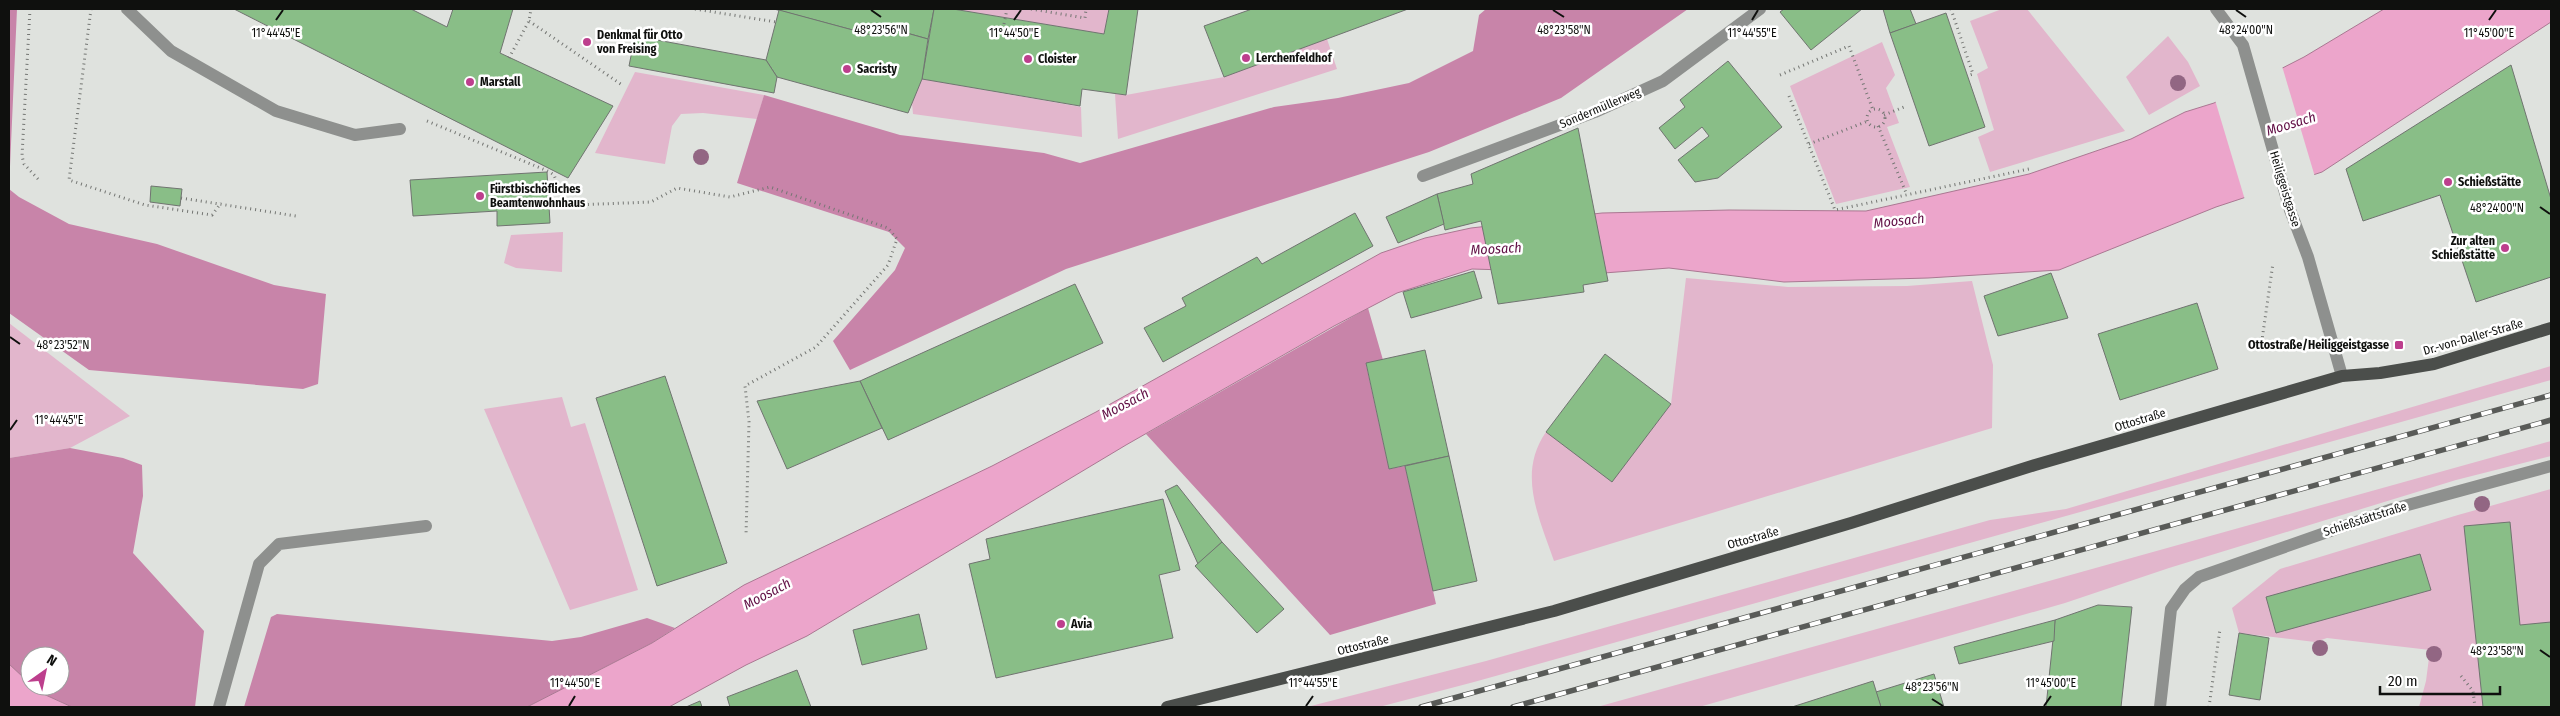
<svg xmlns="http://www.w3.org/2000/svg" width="2560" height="716" font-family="'Fira Sans Condensed',sans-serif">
<rect width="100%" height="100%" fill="#dfe2de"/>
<g fill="#e2b6cc">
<polygon points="953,9 1109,9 1104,34"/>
<polygon points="2002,9 2027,9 2125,131 1990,172 1978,137 1994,130 1977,74 1988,68 1970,21"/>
<polygon points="2168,36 2188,62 2200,86 2149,115 2126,77"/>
<polygon points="1327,39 1337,69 1118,139 1115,94 1126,95 1224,77"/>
<polygon points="1882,42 1895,75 1886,88 1899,123 1887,127 1910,187 1836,204 1790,86"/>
<polygon points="635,72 764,95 757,119 703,113 681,114 672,126 665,164 595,153"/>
<polygon points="922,79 1081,107 1082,137 913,114 912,103"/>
<polygon points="563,232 562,272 516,268 504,263 511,235"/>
<path d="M1686 278 1788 287 1907 286 1972 281 1993 365 1992 428 1554 561C1539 517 1517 474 1546 432L1612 481 1671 404Z"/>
<polygon points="9,323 130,416 70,448 9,458"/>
<polygon points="2551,366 2551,380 1474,682 1379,707 1307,707 1486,661 1990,520 2066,509"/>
<polygon points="562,397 571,427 585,423 638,590 570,610 484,409"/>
<polygon points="2551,441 2551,456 2456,480 2169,568 2065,603 1699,707 1597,707"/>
<polygon points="2551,489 2551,707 2419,707 2426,681 2430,650 2327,638 2315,642 2239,633 2232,608 2280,569 2458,515"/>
</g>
<g fill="#c884a9">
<polygon points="9,9 17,9 9,189 19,197 69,224 157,244 274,285 326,294 318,384 303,389 89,370 9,313"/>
<polygon points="1486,9 1688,9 1561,98 1429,152 1066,269 850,370 833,341 895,270 905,248 889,232 737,183 764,95 900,135 1044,153 1080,163 1274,107 1338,98 1409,83 1473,51 1479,15"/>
<polygon points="1368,308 1383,360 1366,364 1389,469 1405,466 1436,604 1330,635 1146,434"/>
<polygon points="70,448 123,458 142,465 143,496 133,553 204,631 195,707 72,707 39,692 32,686 60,686 60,656 30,656 30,684 9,664 9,458"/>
<polygon points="277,614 552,641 581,637 647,618 675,628 652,643 527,707 244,707 271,617"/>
</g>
<g fill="#eca5cb" stroke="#aa7892">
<polygon points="2384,9 2551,9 2551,22 2322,172 2216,207 2059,270 1928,278 1784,282 1669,268 1604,273 1472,269 1397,293 1334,326 1126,445 807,636 746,665 669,707 527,707 652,643 744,585 992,466 1096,412 1381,253 1425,238 1471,228 1602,213 1729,210 1866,211 2029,174 2131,139 2185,112 2214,103 2304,57"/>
<polygon points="9,664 39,692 72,707 9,707"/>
</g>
<polygon fill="#dfe2de" points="2282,66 2315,177 2245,200 2215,100"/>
<g fill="#89be87" stroke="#707470">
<polygon points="234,9 411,9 447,27 453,9 513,9 500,53 613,106 568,178"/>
<polygon points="774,9 934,9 928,39 878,25 875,36"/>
<polygon points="934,9 953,9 1104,34 1109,9 1138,9 1126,95 1082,89 1080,106 922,79"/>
<polygon points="1252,9 1408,9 1224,77 1204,26"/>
<polygon points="1784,9 1862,9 1811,50 1780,12"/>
<polygon points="1883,9 1910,9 1916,24 1890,33"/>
<polygon points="779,10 875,36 878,25 928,39 922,79 908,113 777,77 766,60"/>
<polygon points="1946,13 1985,127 1929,146 1890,33"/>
<polygon points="635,36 766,60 777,77 774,93 629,66"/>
<polygon points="1728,61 1782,127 1718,178 1695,182 1678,160 1709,136 1702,127 1675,149 1659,128 1685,107 1680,100"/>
<polygon points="2511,65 2551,199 2551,277 2476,302 2440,195 2363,221 2346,169"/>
<polygon points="1578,128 1608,281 1583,285 1584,292 1498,304 1481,221 1445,230 1437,194 1473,184 1471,174"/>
<polygon points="547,172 550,223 497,226 497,211 413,216 410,180"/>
<polygon points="151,186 182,189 180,206 150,202"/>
<polygon points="1437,194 1444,224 1398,243 1386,217"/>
<polygon points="1355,213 1373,246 1163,362 1144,328 1186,306 1182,298 1257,257 1262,264"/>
<polygon points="1474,271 1482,298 1411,318 1403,292"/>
<polygon points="2051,273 2068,318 1998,336 1984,296"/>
<polygon points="1075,284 1103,343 888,440 860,381"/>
<polygon points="2197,303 2218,369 2120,400 2098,334"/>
<polygon points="1425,350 1449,456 1389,469 1366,363"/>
<polygon points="1605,354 1671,404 1612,482 1546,432"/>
<polygon points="665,376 727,563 657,586 596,398"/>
<polygon points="860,381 882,428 787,469 757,401"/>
<polygon points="1449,456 1477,581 1433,591 1405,466"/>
<polygon points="1177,485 1222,542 1198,564 1165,491"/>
<polygon points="1163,499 1180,570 1159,575 1173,638 996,678 969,564 990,559 986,539"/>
<polygon points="2510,522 2520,625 2551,622 2551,707 2483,707 2464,526"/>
<polygon points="1222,542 1284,609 1257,633 1195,566"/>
<polygon points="2420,554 2431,590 2276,633 2266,597"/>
<polygon points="2098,605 2132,607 2121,707 2046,707 2055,620"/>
<polygon points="919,614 927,649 862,665 853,630"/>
<polygon points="2055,620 2054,641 1959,664 1954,647"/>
<polygon points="2239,633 2269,638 2260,700 2229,695"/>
<polygon points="797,670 811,707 730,707 727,697"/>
<polygon points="1934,674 1944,707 1881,707 1876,692"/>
<polygon points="1873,681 1881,707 1792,707"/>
<polygon points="700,701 702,707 686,707"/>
</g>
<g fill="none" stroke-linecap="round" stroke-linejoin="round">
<g stroke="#747673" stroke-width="3" stroke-dasharray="1 4" stroke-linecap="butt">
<polyline points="30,9 22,156 24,164 38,179"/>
<polyline points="91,9 69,180 145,205 212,215 221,203"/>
<polyline points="695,9 776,22"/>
<polyline points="1031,9 1085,18 1086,9"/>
<polyline points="1951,9 1973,74 1967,76"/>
<polyline points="529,21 622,85"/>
<polyline points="1004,24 1007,9"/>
<polyline points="509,58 529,21 531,9"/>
<polyline points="1780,75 1849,46 1873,110"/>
<polyline points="1789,96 1835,210 2029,169"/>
<circle cx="1876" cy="118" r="9"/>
<polyline points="1884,115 1904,107"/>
<polyline points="427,121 550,172 554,175 564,200 575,205 651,202 677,188 730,197 770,187 888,228 897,239 888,265 816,347 745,386 749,422 746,535"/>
<polyline points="1878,126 1907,195"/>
<polyline points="1809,144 1868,121"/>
<polyline points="181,198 296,216"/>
<polyline points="2261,347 2273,263"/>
<polyline points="2461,676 2473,691 2475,707"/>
<polyline points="2209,707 2220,629"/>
</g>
<g stroke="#8e908e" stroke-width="12">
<polyline points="127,9 171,51 276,111 355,135 400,129"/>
<polyline points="2216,9 2243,45 2290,210 2308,257 2342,376"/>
<polyline points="1423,176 1595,112 1663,81 1760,9"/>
<polyline points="219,707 259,564 279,544 426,526"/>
<polyline points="2160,707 2171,609 2185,589 2199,577 2393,509 2551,466"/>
</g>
<polyline stroke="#4b4e4b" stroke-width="12" points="1167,707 1554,611 1851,523 2035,465 2342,376 2380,373 2434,364 2551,328"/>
<defs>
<g id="rail">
<polyline points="1421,707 2551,395"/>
<polyline points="1513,707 2551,420"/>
</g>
</defs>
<use href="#rail" stroke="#595b58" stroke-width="5.5"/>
<use href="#rail" stroke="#fff" stroke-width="4" stroke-dasharray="11" stroke-linecap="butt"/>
</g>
<g fill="#926683">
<circle cx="2178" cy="83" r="8"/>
<circle cx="701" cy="157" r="8"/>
<circle cx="2482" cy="504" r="8"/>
<circle cx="2320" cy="648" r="8"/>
<circle cx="2434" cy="654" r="8"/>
</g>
<path fill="none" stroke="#0f100e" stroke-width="2" d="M871 10 881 17M1553 10 1564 17M2236 10 2246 17M276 20 283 10M1014 20 1021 10M1752 20 1758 10M2489 20 2496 10M2540 207 2550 214M10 337 20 344M10 430 17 420M2540 650 2550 657M1932 699 1943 706M569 706 575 696M1306 706 1313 696M2044 706 2051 696"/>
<g fill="#bd3f8d" stroke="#fff" stroke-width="2">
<circle cx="587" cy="42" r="5"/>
<circle cx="1246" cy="58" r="5"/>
<circle cx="1028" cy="59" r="5"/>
<circle cx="847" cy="69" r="5"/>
<circle cx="470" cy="82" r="5"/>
<circle cx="2448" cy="182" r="5"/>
<circle cx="480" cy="196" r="5"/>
<circle cx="2505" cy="248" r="5"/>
<rect x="2394" y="340" width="10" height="10" rx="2.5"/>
<circle cx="1061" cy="624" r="5"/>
</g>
<g text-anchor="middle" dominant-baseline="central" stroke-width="5" stroke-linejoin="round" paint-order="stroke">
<g font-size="12" font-weight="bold" fill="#0f100e" stroke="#fff" text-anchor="start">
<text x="597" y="35">Denkmal für Otto<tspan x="597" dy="14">von Freising</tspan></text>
<text x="1256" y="58">Lerchenfeldhof</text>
<text x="1038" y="59">Cloister</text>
<text x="857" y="69">Sacristy</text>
<text x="480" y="82">Marstall</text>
<text x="2458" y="182">Schießstätte</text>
<text x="490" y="189">Fürstbischöfliches<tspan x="490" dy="14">Beamtenwohnhaus</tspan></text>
<text x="2495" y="241" text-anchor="end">Zur alten<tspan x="2495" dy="14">Schießstätte</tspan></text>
<text x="2389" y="345" text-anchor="end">Ottostraße/Heiliggeistgasse</text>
<text x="1071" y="624">Avia</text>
</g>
<g font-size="12" fill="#0f100e" stroke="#fff">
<text transform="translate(1600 108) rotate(-23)">Sondermüllerweg</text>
<text transform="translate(2285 189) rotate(73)">Heiliggeistgasse</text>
<text transform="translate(2473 337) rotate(-16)">Dr.-von-Daller-Straße</text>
<text transform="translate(2140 420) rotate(-17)">Ottostraße</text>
<text transform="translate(2365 519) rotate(-18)">Schießstättstraße</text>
<text transform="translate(1753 538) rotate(-16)">Ottostraße</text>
<text transform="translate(1363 645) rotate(-14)">Ottostraße</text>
</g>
<g font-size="14" font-style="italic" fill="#610f45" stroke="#fff">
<text transform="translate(2291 124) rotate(-17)">Moosach</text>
<text transform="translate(1899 221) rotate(-6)">Moosach</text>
<text transform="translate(1496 249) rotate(-3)">Moosach</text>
<text transform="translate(1125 404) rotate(-28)">Moosach</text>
<text transform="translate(767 594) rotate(-28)">Moosach</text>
</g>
</g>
<g font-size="12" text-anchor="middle" fill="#0f100e" stroke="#fff" stroke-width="5" stroke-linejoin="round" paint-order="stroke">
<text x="881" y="34">48°23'56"N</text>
<text x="1564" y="34">48°23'58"N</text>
<text x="2246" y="34">48°24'00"N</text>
<text x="1014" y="37">11°44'50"E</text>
<text x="1752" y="37">11°44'55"E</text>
<text x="276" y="37">11°44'45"E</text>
<text x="2489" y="37">11°45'00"E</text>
<text x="2497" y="212">48°24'00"N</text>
<text x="63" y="349">48°23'52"N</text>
<text x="59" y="424">11°44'45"E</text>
<text x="2497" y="655">48°23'58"N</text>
<text x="575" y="687">11°44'50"E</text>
<text x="1313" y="687">11°44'55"E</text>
<text x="2051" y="687">11°45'00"E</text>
<text x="1932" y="691">48°23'56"N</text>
</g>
<rect width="2560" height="716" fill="none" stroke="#0f100e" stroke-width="20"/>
<g transform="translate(45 671) rotate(33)"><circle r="24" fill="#ffffff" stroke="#9f9f9f"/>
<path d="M0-4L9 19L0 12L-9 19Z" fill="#bd3f8d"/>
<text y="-8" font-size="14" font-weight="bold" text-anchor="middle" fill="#0f100e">N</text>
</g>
<path d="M2380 686v8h120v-8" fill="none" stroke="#0f100e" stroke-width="2.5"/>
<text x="2388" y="686" font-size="15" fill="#0f100e" stroke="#ffffff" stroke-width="4" paint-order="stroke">20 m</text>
</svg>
